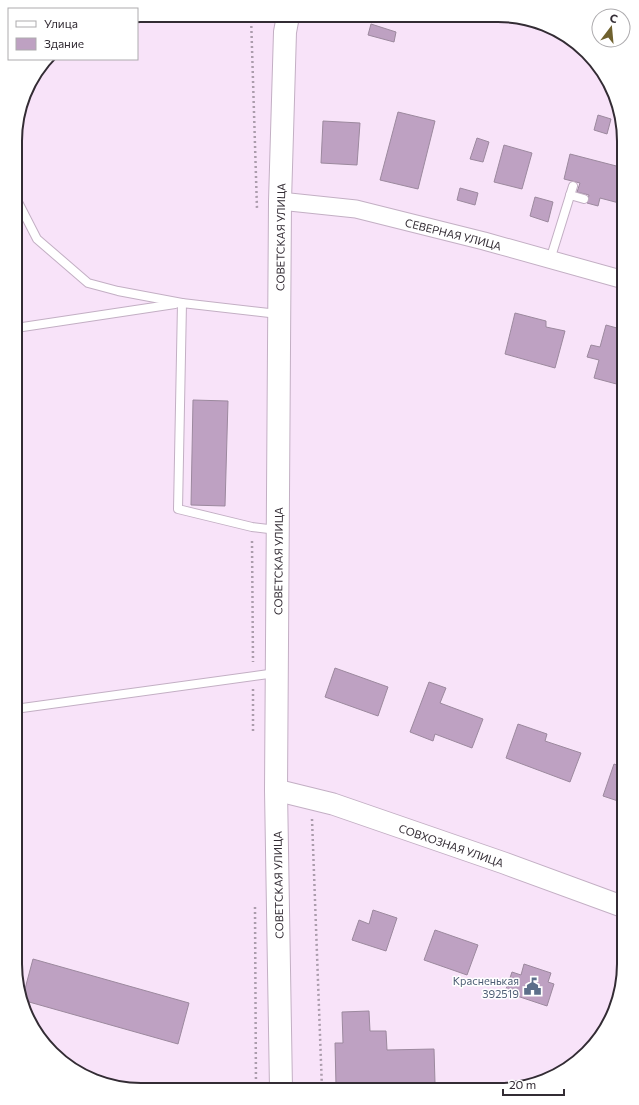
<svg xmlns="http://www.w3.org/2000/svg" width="639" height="1105" font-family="Commissioner,sans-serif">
<rect width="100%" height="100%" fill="#f8e3f9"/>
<g fill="#bea1c2" stroke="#9c899e">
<polygon points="371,24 396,32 394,42 368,35"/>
<polygon points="398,112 435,121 418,189 380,180"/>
<polygon points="598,115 611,119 607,134 594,130"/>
<polygon points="323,121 360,123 357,165 321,163"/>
<polygon points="477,138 489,142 483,162 470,159"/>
<polygon points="504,145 532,153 522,189 494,182"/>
<polygon points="570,154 624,168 624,185 619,203 600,198 598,206 587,203 589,195 577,192 580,183 564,179"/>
<polygon points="460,188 478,193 475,205 457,200"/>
<polygon points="535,197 553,202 548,222 530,216"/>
<polygon points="515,313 546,321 546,327 565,331 555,368 505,354"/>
<polygon points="606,325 624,330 624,337 622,343 624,343 624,386 594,378 599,360 587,357 591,345 600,347"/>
<polygon points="193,400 228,401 225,506 191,505"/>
<polygon points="335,668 388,687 378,716 325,697"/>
<polygon points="429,682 446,688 440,703 483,719 472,748 435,734 433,741 410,732"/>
<polygon points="518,724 547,734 545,741 581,753 570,782 506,758"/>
<polygon points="614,764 624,768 624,803 603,796"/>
<polygon points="373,910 397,918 386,951 352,940 359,920 369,924"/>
<polygon points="435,930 478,945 467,975 424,960"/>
<polygon points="33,959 189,1003 178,1044 22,1000"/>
<polygon points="524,964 551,973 548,982 554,984 547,1006 505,992 512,972 521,975"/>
<polygon points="369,1011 370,1031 386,1031 387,1050 434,1049 435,1083 336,1086 335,1043 343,1043 342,1012"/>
</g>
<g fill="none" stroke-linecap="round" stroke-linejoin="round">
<defs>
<g id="service">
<polyline points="570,195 584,199"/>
<polyline points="16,198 37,239 88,283 118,291 182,303"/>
<polyline points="550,260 573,186"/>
<polyline points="16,328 175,304"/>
<polyline points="277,530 252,527 178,509 182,303 278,314"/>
<polyline points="15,709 276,673"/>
<polyline points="124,1089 125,1089"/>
</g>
<g id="minor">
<path id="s1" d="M280 201 356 209 484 241 624 280"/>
</g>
<g id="tertiary">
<path id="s2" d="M276 790 333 804 504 863 624 907"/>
</g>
<g id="secondary">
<path id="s3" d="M281 1089 276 790 280 201 285 32 288 16"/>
</g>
</defs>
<use href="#service" stroke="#c3afc4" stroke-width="10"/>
<use href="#minor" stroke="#c3afc4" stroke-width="19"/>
<use href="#tertiary" stroke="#c3afc4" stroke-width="23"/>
<use href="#secondary" stroke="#c3afc4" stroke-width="24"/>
<g stroke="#ab9cac" stroke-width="2.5" stroke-dasharray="2 3" stroke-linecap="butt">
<polyline points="251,16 257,209"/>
<polyline points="252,541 253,662"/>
<polyline points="253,689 253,734"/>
<polyline points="312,819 322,1089"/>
<polyline points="255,907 256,1089"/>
</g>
<use href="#service" stroke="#fff" stroke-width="8"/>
<use href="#minor" stroke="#fff" stroke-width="17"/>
<use href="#tertiary" stroke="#fff" stroke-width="21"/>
<use href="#secondary" stroke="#fff" stroke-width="22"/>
</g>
<defs>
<symbol id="civic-bare" viewBox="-9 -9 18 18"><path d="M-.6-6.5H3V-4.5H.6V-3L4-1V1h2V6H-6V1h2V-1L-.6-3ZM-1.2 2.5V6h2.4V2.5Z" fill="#5c6f8a" stroke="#fff" stroke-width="2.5" paint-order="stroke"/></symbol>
</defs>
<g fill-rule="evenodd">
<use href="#civic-bare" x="520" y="974" width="25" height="25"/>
</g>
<g text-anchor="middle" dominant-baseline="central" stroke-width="3" stroke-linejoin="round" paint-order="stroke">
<g font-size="11" fill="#332c34" stroke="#fff">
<text stroke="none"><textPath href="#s1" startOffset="177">СЕВЕРНАЯ УЛИЦА</textPath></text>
<text stroke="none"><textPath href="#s3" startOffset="852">СОВЕТСКАЯ УЛИЦА</textPath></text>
<text stroke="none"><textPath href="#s3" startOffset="528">СОВЕТСКАЯ УЛИЦА</textPath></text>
<text stroke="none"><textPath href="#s2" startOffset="184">СОВХОЗНАЯ УЛИЦА</textPath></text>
<text transform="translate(278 885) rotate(-91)">СОВЕТСКАЯ УЛИЦА</text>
</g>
<g font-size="11" fill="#4e5e75" stroke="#fff" text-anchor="end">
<text x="519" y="980">Красненькая<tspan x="519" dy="13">392519</tspan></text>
</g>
</g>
<path d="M0 0H639V1105H0ZM141 22H498A119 119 0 0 1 617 141V964A119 119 0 0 1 498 1083H141A119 119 0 0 1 22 964V141A119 119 0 0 1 141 22Z" fill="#fff" fill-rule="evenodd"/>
<path fill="none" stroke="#332c34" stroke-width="2" d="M141 22H498A119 119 0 0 1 617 141V964A119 119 0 0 1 498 1083H141A119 119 0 0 1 22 964V141A119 119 0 0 1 141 22Z"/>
<rect x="8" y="8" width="130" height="52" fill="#ffffff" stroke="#adabae"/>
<rect x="16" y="21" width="20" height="6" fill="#ffffff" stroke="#adabae"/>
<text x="44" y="28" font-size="12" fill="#332c34">Улица</text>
<rect x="16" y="38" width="20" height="12" fill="#bea1c2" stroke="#adabae"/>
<text x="44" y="48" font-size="12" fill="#332c34">Здание</text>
<g transform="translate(611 28) rotate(16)"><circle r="19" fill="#ffffff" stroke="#adabae"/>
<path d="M0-3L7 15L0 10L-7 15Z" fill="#6f612e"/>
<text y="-6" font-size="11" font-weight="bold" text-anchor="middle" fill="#332c34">С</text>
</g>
<path d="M503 1089v6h61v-6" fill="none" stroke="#332c34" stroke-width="2"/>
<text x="509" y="1089" font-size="12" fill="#332c34" stroke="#ffffff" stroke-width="3" paint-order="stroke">20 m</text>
</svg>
